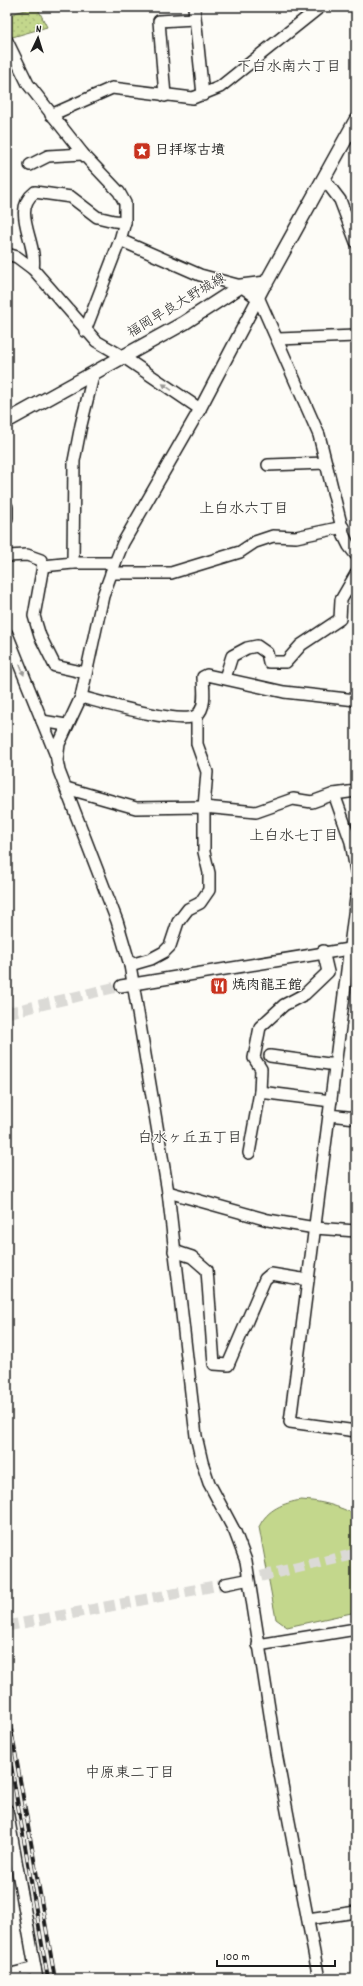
<svg xmlns="http://www.w3.org/2000/svg" width="363" height="1986" font-family="Dekko,'Klee One',sans-serif">
<defs>
<pattern id="green-dots" width="8" height="8" patternUnits="userSpaceOnUse"><rect width="8" height="8" fill="#c3d78c"/><path d="M2 2h.1M6 6h.1" fill="none" stroke="#a7b878" stroke-width="1.8" stroke-linecap="round"/></pattern>
</defs>
<rect width="100%" height="100%" fill="#fdfcf7"/>
<filter id="ink" filterUnits="userSpaceOnUse"><feTurbulence type="fractalNoise" baseFrequency=".025" numOctaves="2"/><feDisplacementMap in="SourceGraphic" scale="8" xChannelSelector="R" yChannelSelector="G"/><feConvolveMatrix kernelMatrix="1 2 1 2 8 2 1 2 1" color-interpolation-filters="sRGB"/></filter>
<g filter="url(#ink)">
<polygon fill="url(#green-dots)" stroke="#707a54" points="37,7 47,27 9,38 7,33 7,15"/>
<path fill="#c3d78c" stroke="#707a54" d="M301 1500C321 1501 339 1506 356 1515V1612L287 1627 276 1619 259 1527C267 1509 284 1503 301 1500Z"/>
<g fill="none" stroke-linecap="round" stroke-linejoin="round">
<g stroke="#dbdad6" stroke-width="11" stroke-dasharray="11 5.5" stroke-linecap="butt">
<polyline points="7,1013 121,986"/>
<polyline points="245,1580 356,1554"/>
<polyline points="7,1626 225,1584"/>
</g>
<defs>
<g id="minor">
<polyline points="194,7 203,95"/>
<polyline points="7,41 28,84 83,154 119,192 125,203 125,222 120,240 200,275 241,286 259,299 319,435 344,536 349,546 356,555"/>
<polyline points="165,96 159,21 195,19"/>
<polyline points="51,115 112,88 193,98 220,87 320,7"/>
<polyline points="30,165 48,156 83,154"/>
<polyline points="324,179 340,200 356,242"/>
<polyline points="7,254 17,257 33,269 96,341 122,356 200,409"/>
<path d="M33 269C38 242 10 211 35 192L71 197 97 217 114 221 125 222"/>
<polyline points="266,283 200,409 123,543 115,563 103,596 81,697 59,744 57,760 59,771 117,921 130,965 168,1192 196,1436 202,1462 209,1483 235,1532 246,1561 276,1753 319,1979"/>
<polyline points="85,331 120,240"/>
<polyline points="278,339 356,336"/>
<polyline points="268,465 326,463"/>
<polyline points="7,507 7,518"/>
<polyline points="7,556 27,555 41,560 43,566 73,563 115,563"/>
<polyline points="73,563 74,461 81,425 94,372"/>
<polyline points="43,566 34,616 40,636 55,666 86,673"/>
<polyline points="111,573 171,573 240,552 255,542 273,536 296,537 343,527"/>
<polyline points="7,634 57,758"/>
<polyline points="225,678 232,656 247,648 257,646 267,653 269,662 286,662 301,645 340,619 341,600 356,574"/>
<path d="M81 697C100 702 183 726 197 715 207 707 203 687 203 677L207 675 284 692 356 700"/>
<polyline points="42,721 66,725"/>
<polyline points="66,788 136,808 204,807 256,812 293,799 312,802 334,794 356,791"/>
<polyline points="334,794 351,842 356,871"/>
<polyline points="356,898 329,1115 356,1118"/>
<polyline points="130,965 151,959 164,952 170,946 178,922 188,909 200,903 209,890 209,873 204,852 204,807 207,772 197,744 197,715"/>
<polyline points="121,986 355,948"/>
<polyline points="270,1056 336,1065"/>
<polyline points="260,1092 331,1101"/>
<polyline points="329,1115 290,1422 356,1431"/>
<polyline points="249,1153 260,1092 261,1069 254,1058 260,1027 284,1005 305,994 328,972 323,951"/>
<polyline points="168,1192 268,1220 315,1228 356,1231"/>
<polyline points="174,1251 192,1257 207,1270 214,1364 228,1365 265,1279 271,1274 308,1280"/>
<polyline points="225,1584 245,1580"/>
<polyline points="258,1645 356,1629"/>
<polyline points="7,1810 37,1979"/>
<polyline points="308,1919 356,1912"/>
<polyline points="7,1975 35,1968"/>
</g>
<polyline id="major" points="7,421 184,323 241,286 266,283 356,120"/>
</defs>
<use href="#minor" stroke="#1c1c1c" stroke-width="14"/>
<use href="#major" stroke="#1c1c1c" stroke-width="16"/>
<use href="#minor" stroke="#fdfcf7" stroke-width="11"/>
<use href="#major" stroke="#fdfcf7" stroke-width="13"/>
<defs>
<g id="rail">
<polyline points="7,1706 55,1979"/>
<polyline points="7,1742 48,1979"/>
</g>
</defs>
<use href="#rail" stroke="#1c1c1c" stroke-width="4"/>
<use href="#rail" stroke="#fdfcf7" stroke-width="2.5" stroke-dasharray="8" stroke-linecap="butt"/>
</g>
<defs><path id="oneway-solid" d="M-6-.8H1V-3.2L6.5 0L1 3.2V.8H-6Z"/></defs>
<g fill="#989794">
<use href="#oneway-solid" transform="translate(167 387) rotate(-146)"/>
<use href="#oneway-solid" transform="translate(22 670) rotate(69)"/>
</g>
</g>
<defs>
<symbol id="sight-square" viewBox="-11 -11 22 22"><rect x="-9" y="-9" width="18" height="18" rx="4" fill="#c8321e" stroke="#fdfcf7"/><path d="M0-6L1.8-2.2L6-1.7L2.9 1.2L3.7 5.4L0 3.3L-3.7 5.4L-2.9 1.2L-6-1.7L-1.8-2.2Z" fill="#fff"/></symbol>
<symbol id="restaurant-square" viewBox="-11 -11 22 22"><rect x="-9" y="-9" width="18" height="18" rx="4" fill="#c8321e" stroke="#fdfcf7"/><path d="M-5-6h1v4h1v-4h1v4h1v-4h1v5L-1.5 .5V6h-2V.5L-5-1ZM5-6V6H3V1.5H1.5Q1.5-4 5-6Z" fill="#fff"/></symbol>
</defs>
<g fill-rule="evenodd">
<use href="#sight-square" x="132" y="141" width="20" height="20"/>
<use href="#restaurant-square" x="209" y="976" width="20" height="20"/>
</g>
<g text-anchor="middle" dominant-baseline="central" stroke-width="3" stroke-linejoin="round" paint-order="stroke">
<g font-size="14" font-weight="bold" fill="#1c1c1c" stroke="#fdfcf7" text-anchor="start">
<text x="155" y="151">日拝塚古墳</text>
<text x="232" y="986">焼肉龍王館</text>
</g>
<g font-size="14" fill="#1c1c1c" stroke="#fdfcf7">
<text transform="translate(177 306) rotate(-31)">福岡早良大野城線</text>
</g>
<g font-size="15" fill="#1c1c1c" stroke="#fdfcf7">
<text x="289" y="68">下白水南六丁目</text>
<text x="244" y="510">上白水六丁目</text>
<text x="294" y="837">上白水七丁目</text>
<text x="190" y="1139">白水ヶ丘五丁目</text>
<text x="130" y="1774">中原東二丁目</text>
</g>
</g>
<rect width="363" height="1986" fill="none" stroke="#fdfcf7" stroke-width="24"/>
<rect x="12" y="12" width="339" height="1962" fill="none" stroke="#1c1c1c" stroke-width="1.5" filter="url(#ink)"/>
<g transform="translate(38 38) rotate(4)" stroke="#fdfcf7" stroke-width="3" paint-order="stroke">
<path d="M0-3L7 15L0 10L-7 15Z" fill="#1c1c1c"/>
<text y="-6" font-size="11" font-weight="bold" text-anchor="middle" fill="#1c1c1c">N</text>
</g>
<path d="M217 1960v6h118v-6" fill="none" stroke="#1c1c1c" stroke-width="2"/>
<text x="223" y="1960" font-size="12" fill="#1c1c1c" stroke="#fdfcf7" stroke-width="3" paint-order="stroke">100 m</text>
</svg>
